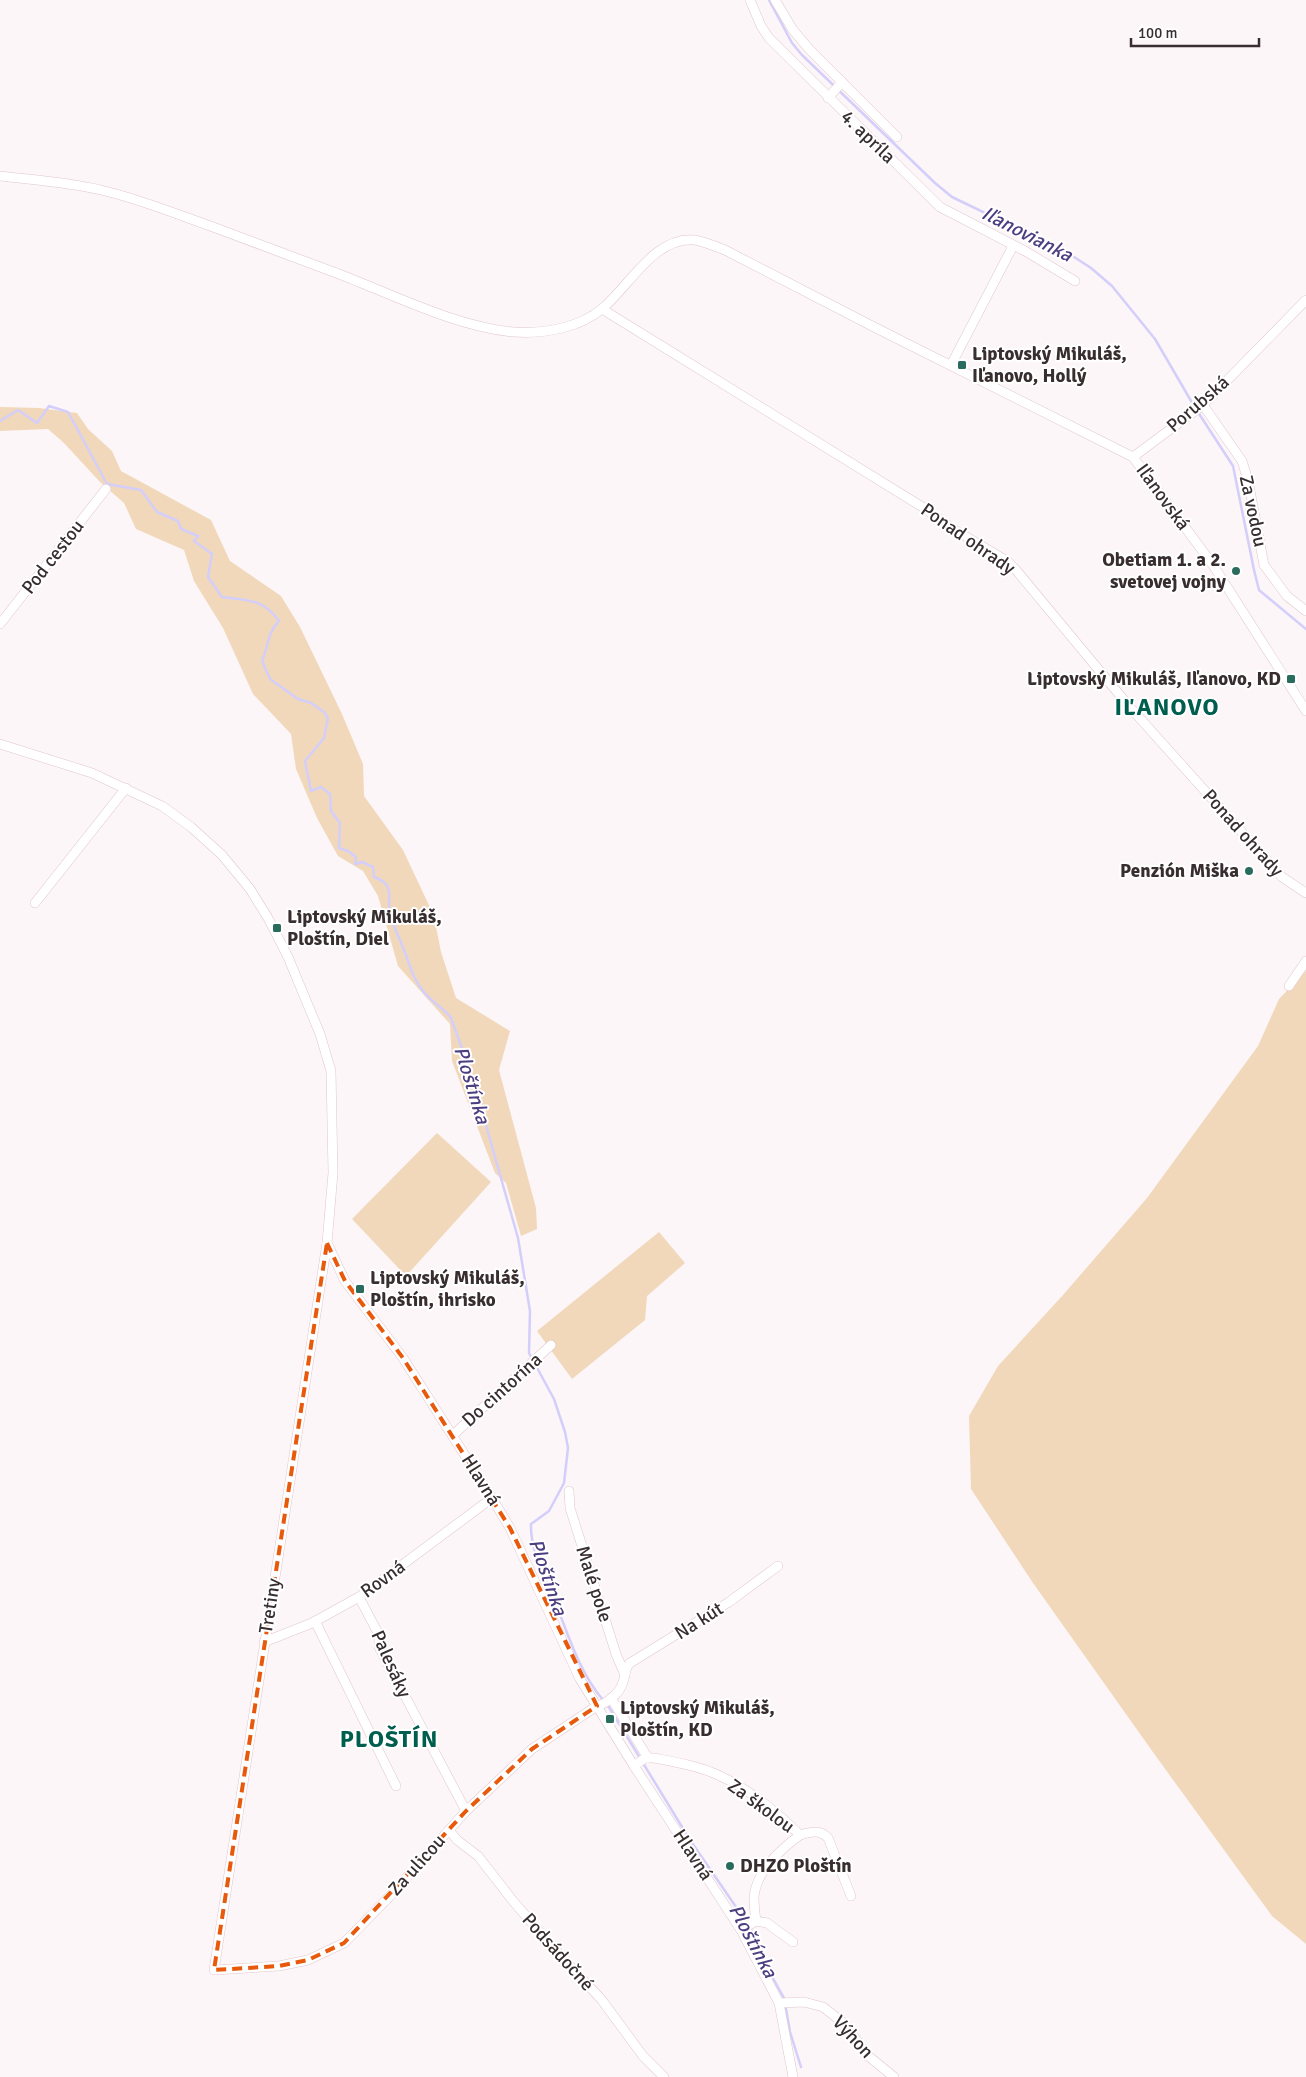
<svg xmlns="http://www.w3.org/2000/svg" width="1306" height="2077" font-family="Signika,sans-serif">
<rect width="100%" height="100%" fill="#fcf6f8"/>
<g fill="#f1d8ba">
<polygon points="0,407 39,408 77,413 88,429 112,451 121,471 211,520 230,561 281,596 300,627 342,714 363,764 364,796 403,850 434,916 441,952 456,998 510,1031 499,1070 536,1208 537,1229 521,1236 506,1183 495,1173 452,1061 450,1024 398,966 378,896 363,871 338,856 317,818 296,769 291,734 253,694 223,628 194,581 184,550 136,529 124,503 100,482 64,443 48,429 0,431"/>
<polygon points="1306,971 1306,1944 1272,1916 1155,1755 1033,1583 971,1489 969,1416 998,1366 1063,1295 1147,1198 1258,1046 1279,999"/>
<polygon points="437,1133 491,1182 406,1276 352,1219"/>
<polygon points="659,1232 685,1263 647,1296 645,1320 572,1379 537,1331"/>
</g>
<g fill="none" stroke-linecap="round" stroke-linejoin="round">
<g stroke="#d4cefb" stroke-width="2.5">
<polyline points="769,0 792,43 802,55 935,183 952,197 1068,253 1091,268 1112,286 1155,339 1194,406 1233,466 1254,570 1259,590 1306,629"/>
<path d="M0 421 18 410 37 423 49 406 68 412 107 484 141 490 157 512 178 521 181 529 198 536 194 541 212 554 208 577 222 597C248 600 263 599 279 621 267 633 269 645 262 661L270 679 298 699 311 703 324 712 328 718 324 738 305 761 311 791 321 787 330 794 331 811 340 823 339 848 348 851 356 857 355 864 362 862 373 867 374 877C397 885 386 897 390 914 393 926 400 939 404 950 410 965 413 979 423 991 431 1002 443 1007 451 1018L472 1076 518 1238 530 1311 529 1353 554 1399 565 1432 568 1448 564 1483 549 1511 531 1524C530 1551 546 1579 556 1604 569 1637 580 1673 603 1700"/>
<polyline points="607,1704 690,1840 747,1923"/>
<polyline points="750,1927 761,1957 784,1998"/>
<polyline points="786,2009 790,2032 801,2067"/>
</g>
<defs>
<g id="minor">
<polyline points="750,0 761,26 769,38 940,207 1025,251 1075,281"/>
<polyline points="775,0 793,30 810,50 897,137"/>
<polyline points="828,98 842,82"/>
<path d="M0 176C34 180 68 182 101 190 140 199 176 214 213 227 255 243 297 258 339 274 391 294 459 328 514 332 544 334 580 328 603 308 630 285 655 236 695 240 705 242 715 246 725 250L874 327 1133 457 1213 565 1306 711"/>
<polyline points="602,309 924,508 955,530 1007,561 1016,570 1128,705 1282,877 1306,893"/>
<polyline points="951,365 1013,246"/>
<polyline points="1203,405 1242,461 1248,480 1264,565 1287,596 1306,611"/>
<polyline points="1133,457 1203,405 1306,300"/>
<polyline points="0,624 106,489"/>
<polyline points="0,744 92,773 162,806 191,827 222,855 250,889 268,918 288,957 320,1034 331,1071 333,1173 327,1243 345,1281 403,1358 492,1498 510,1528 580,1679 634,1766 741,1930 779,2003 793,2077"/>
<polyline points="35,903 126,788"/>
<polyline points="1289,986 1306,961"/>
<path d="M327 1243 214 1970 279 1966 308 1960 344 1943 389 1897 466 1811 532 1749 597 1706C608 1703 620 1693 623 1682 626 1675 624 1669 630 1663L729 1602 778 1566"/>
<polyline points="453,1435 551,1345"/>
<polyline points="569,1491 570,1508 616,1654 625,1675"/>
<polyline points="359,1597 379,1635 379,1647 466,1811"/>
<polyline points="315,1621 396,1786"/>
<polyline points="264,1642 312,1623 359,1597 492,1498"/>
<polyline points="611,1698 648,1758"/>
<path d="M634 1766 645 1758H654C675 1762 699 1766 718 1775 749 1789 776 1811 800 1835 811 1832 820 1829 828 1838L851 1896"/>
<polyline points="449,1830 457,1840 478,1856 513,1901 557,1952 601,1999 643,2056 664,2077"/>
<polyline points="756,1921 767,1923 793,1942"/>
<path d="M741 1930 756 1921C755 1914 754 1905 754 1897 756 1872 781 1849 800 1835"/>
<polyline points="779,2003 804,2002 823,2007 846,2025 867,2055 894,2077"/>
</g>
</defs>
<use href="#minor" stroke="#e0c6cc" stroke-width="10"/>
<use href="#minor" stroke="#fff" stroke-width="9"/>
</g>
<path fill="none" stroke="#e8590c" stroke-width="4" stroke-dasharray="10 6" stroke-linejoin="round" d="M327 1243 345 1281 403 1358 510 1528 597 1706 532 1749 466 1811 344 1943 308 1960 279 1966 214 1970Z"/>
<g fill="#296c5d" stroke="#fff" stroke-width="2">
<rect x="957" y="360" width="10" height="10" rx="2.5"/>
<circle cx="1236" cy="571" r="5"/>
<rect x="1286" y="674" width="10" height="10" rx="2.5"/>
<circle cx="1249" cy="871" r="5"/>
<rect x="272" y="923" width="10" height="10" rx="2.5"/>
<rect x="355" y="1284" width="10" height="10" rx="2.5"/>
<rect x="605" y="1714" width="10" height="10" rx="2.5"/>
<circle cx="730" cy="1866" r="5"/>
</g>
<g text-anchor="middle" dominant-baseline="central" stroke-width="4" stroke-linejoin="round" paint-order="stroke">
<g font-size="19" fill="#382e30" stroke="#fff">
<text transform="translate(868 137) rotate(44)">4. apríla</text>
<text transform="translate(1198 404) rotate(-41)">Porubská</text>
<text transform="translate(1163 497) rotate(54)">Iľanovská</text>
<text transform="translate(1253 511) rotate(78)">Za vodou</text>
<text transform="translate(968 539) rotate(35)">Ponad ohrady</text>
<text transform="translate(53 557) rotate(-52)">Pod cestou</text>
<text transform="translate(1243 833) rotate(48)">Ponad ohrady</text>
<text transform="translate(502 1390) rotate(-42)">Do cintorína</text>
<text transform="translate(481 1480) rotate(58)">Hlavná</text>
<text transform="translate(383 1579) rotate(-36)">Rovná</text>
<text transform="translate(594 1584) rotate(72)">Malé pole</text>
<text transform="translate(270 1606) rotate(-81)">Tretiny</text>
<text transform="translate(699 1621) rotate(-32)">Na kút</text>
<text transform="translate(391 1664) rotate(66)">Palesáky</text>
<text transform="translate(761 1806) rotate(36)">Za školou</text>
<text transform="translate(693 1855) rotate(57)">Hlavná</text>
<text transform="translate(417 1865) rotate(-48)">Za ulicou</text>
<text transform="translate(558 1952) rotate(48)">Podsádočné</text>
<text transform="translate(853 2037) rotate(47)">Výhon</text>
</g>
<g font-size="19" font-weight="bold" fill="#382e30" stroke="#fff" text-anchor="start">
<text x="972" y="354">Liptovský Mikuláš,<tspan x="972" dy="22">Iľanovo, Hollý</tspan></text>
<text x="1226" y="560" text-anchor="end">Obetiam 1. a 2.<tspan x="1226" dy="22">svetovej vojny</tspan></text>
<text x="1281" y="679" text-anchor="end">Liptovský Mikuláš, Iľanovo, KD</text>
<text x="1239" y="871" text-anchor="end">Penzión Miška</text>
<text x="287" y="917">Liptovský Mikuláš,<tspan x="287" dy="22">Ploštín, Diel</tspan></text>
<text x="370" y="1278">Liptovský Mikuláš,<tspan x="370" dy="22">Ploštín, ihrisko</tspan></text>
<text x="620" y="1708">Liptovský Mikuláš,<tspan x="620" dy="22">Ploštín, KD</tspan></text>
<text x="740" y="1866">DHZO Ploštín</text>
</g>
<g font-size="20" font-style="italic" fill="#4d3e81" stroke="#fff">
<text transform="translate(1027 234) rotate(27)">Iľanovianka</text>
<text transform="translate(472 1085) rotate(73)">Ploštínka</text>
<text transform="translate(548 1577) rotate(71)">Ploštínka</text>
<text transform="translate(753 1941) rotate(62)">Ploštínka</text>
</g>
<g font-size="24" font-weight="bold" letter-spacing="1" fill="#005e4e" stroke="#fff">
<text x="1167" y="707">IĽANOVO</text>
<text x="389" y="1739">PLOŠTÍN</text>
</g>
</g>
<path d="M1131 38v8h128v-8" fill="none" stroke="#382e30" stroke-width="2.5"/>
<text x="1138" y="38" font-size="15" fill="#382e30" stroke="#ffffff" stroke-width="4" paint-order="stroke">100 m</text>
</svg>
